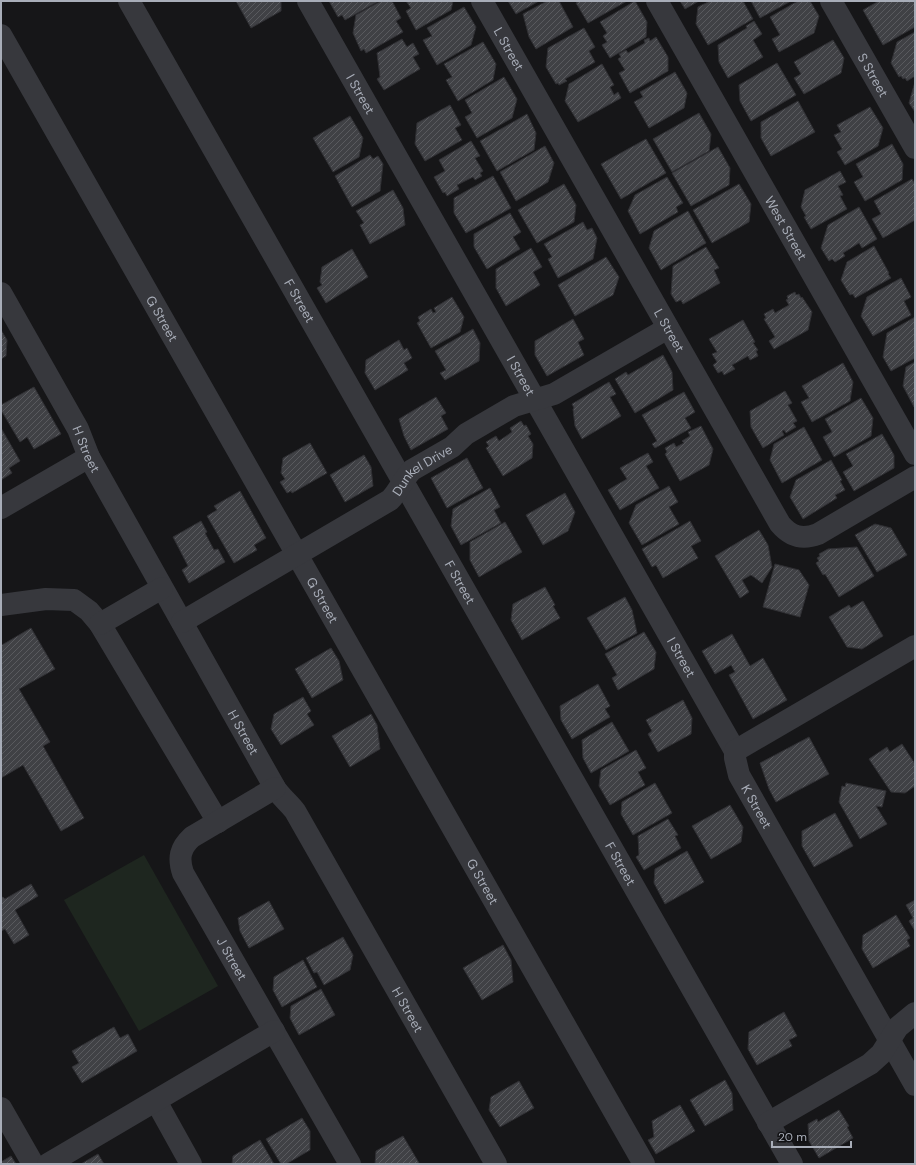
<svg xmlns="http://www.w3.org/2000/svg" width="916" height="1165" font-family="'DM Sans',sans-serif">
<defs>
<pattern id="building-hatch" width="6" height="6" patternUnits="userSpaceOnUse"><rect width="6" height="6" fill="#404145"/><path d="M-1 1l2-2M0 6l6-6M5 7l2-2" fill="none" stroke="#595a5e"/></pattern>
</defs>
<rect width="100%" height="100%" fill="#161618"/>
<polygon fill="#1e261f" points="144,855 218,986 139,1031 64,900"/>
<g fill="url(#building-hatch)" stroke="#303034">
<polygon points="236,1 281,1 281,11 251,28"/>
<polygon points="329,1 379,1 345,20 342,15 338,17"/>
<polygon points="381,1 392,1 401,18 396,21 403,32 366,53 364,49 361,51 353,33 356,15"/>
<polygon points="406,1 453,1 451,10 416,30 406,11 411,8"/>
<polygon points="508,1 539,1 516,14"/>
<polygon points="547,1 559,1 573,27 536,49 529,37 523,14"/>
<polygon points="579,1 627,1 588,23 576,3"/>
<polygon points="635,1 647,22 646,37 610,58 602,45 607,42 603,36 607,33 600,22"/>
<polygon points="680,1 699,1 685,9"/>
<polygon points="710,1 743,1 753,19 708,45 696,24 698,7"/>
<polygon points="751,1 791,1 760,18"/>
<polygon points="798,1 810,1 819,16 814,33 779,52 772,39 780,35 770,17"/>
<polygon points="879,1 915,1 915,27 883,45 863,10"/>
<polygon points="464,7 476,27 471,45 437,65 423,40 432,36 427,28"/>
<polygon points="754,21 762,34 753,40 763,57 728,78 719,62 718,45 747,28 746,26"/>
<polygon points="584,28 595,47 589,51 595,62 565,79 567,81 559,85 558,83 556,84 546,67 548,48"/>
<polygon points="915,32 915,76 907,81 905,78 903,79 901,76 899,77 891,63 897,42"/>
<polygon points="656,37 668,57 668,71 630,93 619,73 625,70 618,59 621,57 619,54 626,50 628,53 645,43 644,40 649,38 650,41"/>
<polygon points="402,39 407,47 413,43 419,54 413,57 420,69 384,90 377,79 380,77 377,53"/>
<polygon points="833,40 844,58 841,73 804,94 794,78 801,74 794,62"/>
<polygon points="483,42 496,64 493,80 458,101 446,80 452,77 444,64"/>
<polygon points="777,63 796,95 751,121 740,101 739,85"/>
<polygon points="602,64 614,85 610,87 614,95 618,92 621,98 578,122 565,101 569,84"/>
<polygon points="675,72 687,93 684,108 649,128 634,102 643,97 640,92"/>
<polygon points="504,77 517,99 512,118 477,138 465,117 472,113 465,100"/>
<polygon points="915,82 915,112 909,103"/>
<polygon points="798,101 815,132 771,156 761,138 761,122"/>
<polygon points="450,105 461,125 455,128 462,140 425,161 415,144 417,123"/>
<polygon points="870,107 883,128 878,146 845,165 837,152 842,149 834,135 841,132 837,125"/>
<polygon points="699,113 711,134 709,151 672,172 653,139"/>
<polygon points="527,114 536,133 534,150 497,171 480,141"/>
<polygon points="350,116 363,138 359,157 333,172 313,138"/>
<polygon points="646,139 666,173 621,199 601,164"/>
<polygon points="471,141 480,156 475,158 483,171 480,173 482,176 475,180 473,177 457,185 459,189 447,196 445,192 443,193 434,177 445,171 439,160"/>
<polygon points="892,144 903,164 902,180 865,201 854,182 863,177 856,164"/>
<polygon points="545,146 554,163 548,182 516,201 500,172"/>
<polygon points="718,147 730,168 729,185 691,206 672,173"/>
<polygon points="370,155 373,159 378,156 383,164 380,191 352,207 335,176"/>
<polygon points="840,171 846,182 838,186 843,195 840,196 847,209 811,229 804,217 806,216 801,207 805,190"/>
<polygon points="493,176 511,208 466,233 454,213 454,198"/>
<polygon points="667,177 683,203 676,207 678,212 640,234 628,211 635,195"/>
<polygon points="912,179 915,184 915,220 883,238 872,219 881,214 874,201"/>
<polygon points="564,184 576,205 574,222 537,243 518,210"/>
<polygon points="739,184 751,204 749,222 712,243 693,210"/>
<polygon points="393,190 403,208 405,225 370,244 360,225 364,223 356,211"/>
<polygon points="859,207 877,239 862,248 859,243 843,253 845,256 835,262 832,259 829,261 821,248 828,225"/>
<polygon points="688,211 706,243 661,270 649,248 654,231"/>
<polygon points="510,213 521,232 513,237 520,249 487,269 474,247 474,234"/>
<polygon points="583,222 587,230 592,228 597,238 593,259 558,278 548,259 552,257 544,244"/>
<polygon points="874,246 889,273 888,274 891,278 855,298 853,294 850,295 841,280 847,262"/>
<polygon points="706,247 719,268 714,270 720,283 683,304 681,300 676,302 671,294 673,266"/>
<polygon points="531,248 542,267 533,272 540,285 506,306 496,288 496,269"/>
<polygon points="352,249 368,277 326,303 317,288 322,285 320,282 322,267"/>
<polygon points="606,257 619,277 613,295 575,316 558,285"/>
<polygon points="901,278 911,297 904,301 911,315 873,336 861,316 867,297"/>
<polygon points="795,292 796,295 799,294 801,298 802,297 812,312 808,330 774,349 769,341 775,337 764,319 766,318 764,314 773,309 775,313 789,305 786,300 788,299 787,296"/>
<polygon points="452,297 464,317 460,332 431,348 417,323 420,321 418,317 431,309 433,313 436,312 434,308"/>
<polygon points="915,317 915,358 891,371 883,357 887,333"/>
<polygon points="573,319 584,339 578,342 584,355 547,376 535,355 535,341"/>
<polygon points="743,320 755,342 753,343 758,350 756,351 758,356 750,360 748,356 732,365 735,369 724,375 722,371 718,373 713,365 717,362 712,354 717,352 709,339"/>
<polygon points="473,329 480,343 479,361 445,380 440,373 446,370 435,351"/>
<polygon points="1,330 7,340 6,356 1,359"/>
<polygon points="399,340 404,350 407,348 412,358 404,363 408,370 375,390 365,373 366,360"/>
<polygon points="663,355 672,372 673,390 635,413 615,379 626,372 628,375"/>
<polygon points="915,362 915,406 914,407 903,386 906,367"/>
<polygon points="843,363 853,382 850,401 812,422 801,402 809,398 802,386"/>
<polygon points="609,382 616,394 610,397 621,416 582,439 575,426 573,409 574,408 572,404"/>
<polygon points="34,387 61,434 34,449 27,437 20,442 1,410 1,405"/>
<polygon points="785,391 792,403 788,405 797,421 793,423 796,427 786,433 784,430 782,431 784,435 763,448 751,427 750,411"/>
<polygon points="684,392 695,412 685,418 691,428 655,448 652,444 657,441 642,415"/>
<polygon points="436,397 446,413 441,416 448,429 411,450 404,436 399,419"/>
<polygon points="861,398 873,418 871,436 834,457 823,437 832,432 825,419"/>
<polygon points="521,421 524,426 526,425 531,434 528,436 533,444 532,458 503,476 486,448 489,446 486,442 496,436 499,441 512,432 510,428"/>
<polygon points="701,426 713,449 709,465 680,481 665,454 667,452 665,448 674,443 676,447 684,443 682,441 690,436 688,432"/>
<polygon points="804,427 822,460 782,483 770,460 774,444"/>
<polygon points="1,428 20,461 9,468 12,473 1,480"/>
<polygon points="882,434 894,455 894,468 854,491 843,472 853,466 846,454"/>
<polygon points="310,443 327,473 292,493 291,491 287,493 280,482 285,479 281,473 283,458"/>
<polygon points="648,453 653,462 646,466 659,488 620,510 608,490 627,479 620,468"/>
<polygon points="364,455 371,467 373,486 345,502 330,475"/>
<polygon points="467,458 483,488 447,508 431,478"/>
<polygon points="831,460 842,480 840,481 845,490 835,495 837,498 803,519 790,497 796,480"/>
<polygon points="669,486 678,502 669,507 679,524 642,545 629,523 636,505"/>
<polygon points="490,488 500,507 494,510 501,523 461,545 451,526 453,509"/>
<polygon points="240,491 266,538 254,545 257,550 234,563 207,516 217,510 214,506"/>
<polygon points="565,493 575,512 568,531 543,545 526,515"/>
<polygon points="201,521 207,532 205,533 214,550 218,549 225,562 189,583 182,570 188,566 173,537"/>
<polygon points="690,521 701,541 691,546 698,558 663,578 656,565 652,567 642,549"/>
<polygon points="505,522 522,552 479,577 470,560 470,542"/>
<polygon points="875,524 891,528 907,555 877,572 855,535"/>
<polygon points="759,530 768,545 772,567 762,583 751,575 742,580 749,592 740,598 715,556"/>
<polygon points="857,547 874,576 839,597 825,574 823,575 816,563 819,561 817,558 820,556 819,554 828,549"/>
<polygon points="775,564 799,570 809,585 800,617 763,607"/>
<polygon points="545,587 555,605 553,606 560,618 522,640 511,620 513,604"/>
<polygon points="625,597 632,610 637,633 606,650 587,618"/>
<polygon points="863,601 883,636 862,649 847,647 829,617 849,605 851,608"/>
<polygon points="31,628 55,669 19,689 50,742 43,746 84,818 61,831 23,765 1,778 1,644 2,645"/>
<polygon points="644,632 656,652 654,669 618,690 612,678 617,675 605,654"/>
<polygon points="732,634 750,666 763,658 787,700 753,719 729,675 735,672 731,665 715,674 702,651"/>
<polygon points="331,648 339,661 343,680 312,698 295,669"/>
<polygon points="598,684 610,706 605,709 610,717 572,739 561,720 560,706"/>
<polygon points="303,697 311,711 307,714 314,725 281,745 271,729 274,714"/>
<polygon points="683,700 692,718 691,734 658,752 648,734 652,731 646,720"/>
<polygon points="371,714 377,725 380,749 350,767 332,736"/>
<polygon points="612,722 629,751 591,773 583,758 582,740"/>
<polygon points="809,737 829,774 776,802 769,789 760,763"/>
<polygon points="902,744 915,764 915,786 905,793 891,792 869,759 887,747 890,752"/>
<polygon points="636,750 646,768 638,772 645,785 610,805 599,786 601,770"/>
<polygon points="655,783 672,813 633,835 621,814 622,802"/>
<polygon points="846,783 886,791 882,807 876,806 887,824 860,839 839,802 842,786 845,787"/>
<polygon points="730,805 743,827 741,842 711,859 692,826"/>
<polygon points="835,813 853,846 814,867 802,846 802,831"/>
<polygon points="668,819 678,835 675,836 681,848 644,870 636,857 639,855 638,836"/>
<polygon points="687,851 704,882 665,904 654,883 655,869"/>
<polygon points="31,884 38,896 15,910 29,935 14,944 5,929 1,931 1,898 3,897 5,899"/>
<polygon points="915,900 915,931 909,921 913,918 906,905"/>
<polygon points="269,901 284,929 249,948 240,931 238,918"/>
<polygon points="896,915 910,938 907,940 910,946 873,968 862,949 863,935"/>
<polygon points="343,937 353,955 350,970 324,985 317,972 314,973 306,958"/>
<polygon points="503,945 511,960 513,982 482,1000 463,968"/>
<polygon points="303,960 317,987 282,1007 273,990 274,977"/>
<polygon points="321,989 335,1015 299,1035 290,1018 291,1006"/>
<polygon points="784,1012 797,1036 789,1040 792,1046 757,1065 748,1049 749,1032"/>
<polygon points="114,1027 120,1038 128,1034 137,1051 82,1083 72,1067 79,1063 72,1051"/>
<polygon points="725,1080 732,1093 733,1110 705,1126 690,1100"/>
<polygon points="519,1081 534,1108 500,1127 489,1110 491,1097"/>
<polygon points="680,1105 695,1131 656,1154 648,1140 654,1137 652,1121"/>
<polygon points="839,1110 849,1126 847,1127 853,1138 819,1158 809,1141 808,1124 817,1119 818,1122"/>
<polygon points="302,1118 310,1131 310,1150 286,1164 281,1164 266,1139"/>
<polygon points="403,1136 419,1163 417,1164 375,1164 376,1151"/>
<polygon points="260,1140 274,1164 232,1164 233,1156"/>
<polygon points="98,1154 104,1164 81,1164"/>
<polygon points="11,1156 16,1164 1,1164 1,1162"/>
</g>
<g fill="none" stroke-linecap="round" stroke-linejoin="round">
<g stroke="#37383d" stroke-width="22">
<path id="s1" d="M129 1 792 1164"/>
<path id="s2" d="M308 1 735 751"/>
<path id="s3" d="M482 1 780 524C791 537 802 540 818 534L915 477"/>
<path id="s4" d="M657 1 915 454"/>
<path id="s5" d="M831 1 915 148"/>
<path id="s6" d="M1 35 644 1164"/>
<path id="s7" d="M1 293 78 429 89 457 275 788C281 797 289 803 295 811L496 1164"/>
<polyline points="1,508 89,457"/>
<polyline points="1,605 46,599 74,600 89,611 100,624 218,822"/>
<path id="s8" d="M182 622 390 500C399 491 403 479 412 470L452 447 466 434 514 406 554 394 668 328"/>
<polyline points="100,624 162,588"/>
<path id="s9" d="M915 646 735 751V758L739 775 915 1085"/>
<path id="s10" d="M275 788 192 837C180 848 178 858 183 873L350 1164"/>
<polyline points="156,1101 191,1164"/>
<polyline points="1,1108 33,1164"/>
<polyline points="768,1123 870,1064 881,1054 898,1027 915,1013"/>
<polyline points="48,1164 274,1031"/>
</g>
</g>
<g text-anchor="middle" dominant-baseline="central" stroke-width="4" stroke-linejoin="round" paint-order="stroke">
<g font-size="13" fill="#a8adb8" stroke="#111113">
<text stroke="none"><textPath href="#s3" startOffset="55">L Street</textPath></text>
<text stroke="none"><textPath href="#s5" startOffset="85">S Street</textPath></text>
<text stroke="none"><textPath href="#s2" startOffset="107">I Street</textPath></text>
<text stroke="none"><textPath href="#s4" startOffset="261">West Street</textPath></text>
<text stroke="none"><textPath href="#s1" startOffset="345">F Street</textPath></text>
<text stroke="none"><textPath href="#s6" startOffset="326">G Street</textPath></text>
<text stroke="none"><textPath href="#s3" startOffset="379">L Street</textPath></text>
<text stroke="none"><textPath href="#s2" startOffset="431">I Street</textPath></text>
<text stroke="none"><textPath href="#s7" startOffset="178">H Street</textPath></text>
<text stroke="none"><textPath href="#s8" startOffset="286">Dunkel Drive</textPath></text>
<text stroke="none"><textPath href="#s1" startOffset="669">F Street</textPath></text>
<text stroke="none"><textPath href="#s6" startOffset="650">G Street</textPath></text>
<text stroke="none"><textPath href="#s2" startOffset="755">I Street</textPath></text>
<text stroke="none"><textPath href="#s7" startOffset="502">H Street</textPath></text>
<text stroke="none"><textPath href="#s9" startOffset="269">K Street</textPath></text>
<text stroke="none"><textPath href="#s1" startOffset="993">F Street</textPath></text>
<text stroke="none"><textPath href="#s6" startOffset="974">G Street</textPath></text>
<text stroke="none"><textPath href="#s10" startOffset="235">J Street</textPath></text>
<text stroke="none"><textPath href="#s7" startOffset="825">H Street</textPath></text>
</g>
</g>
<rect width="916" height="1165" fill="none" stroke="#a8adb8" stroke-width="4"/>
<path d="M772 1141v6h79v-6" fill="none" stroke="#a8adb8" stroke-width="2"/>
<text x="778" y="1141" font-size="12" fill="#a8adb8" stroke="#111113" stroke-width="3" paint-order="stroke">20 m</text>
</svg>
